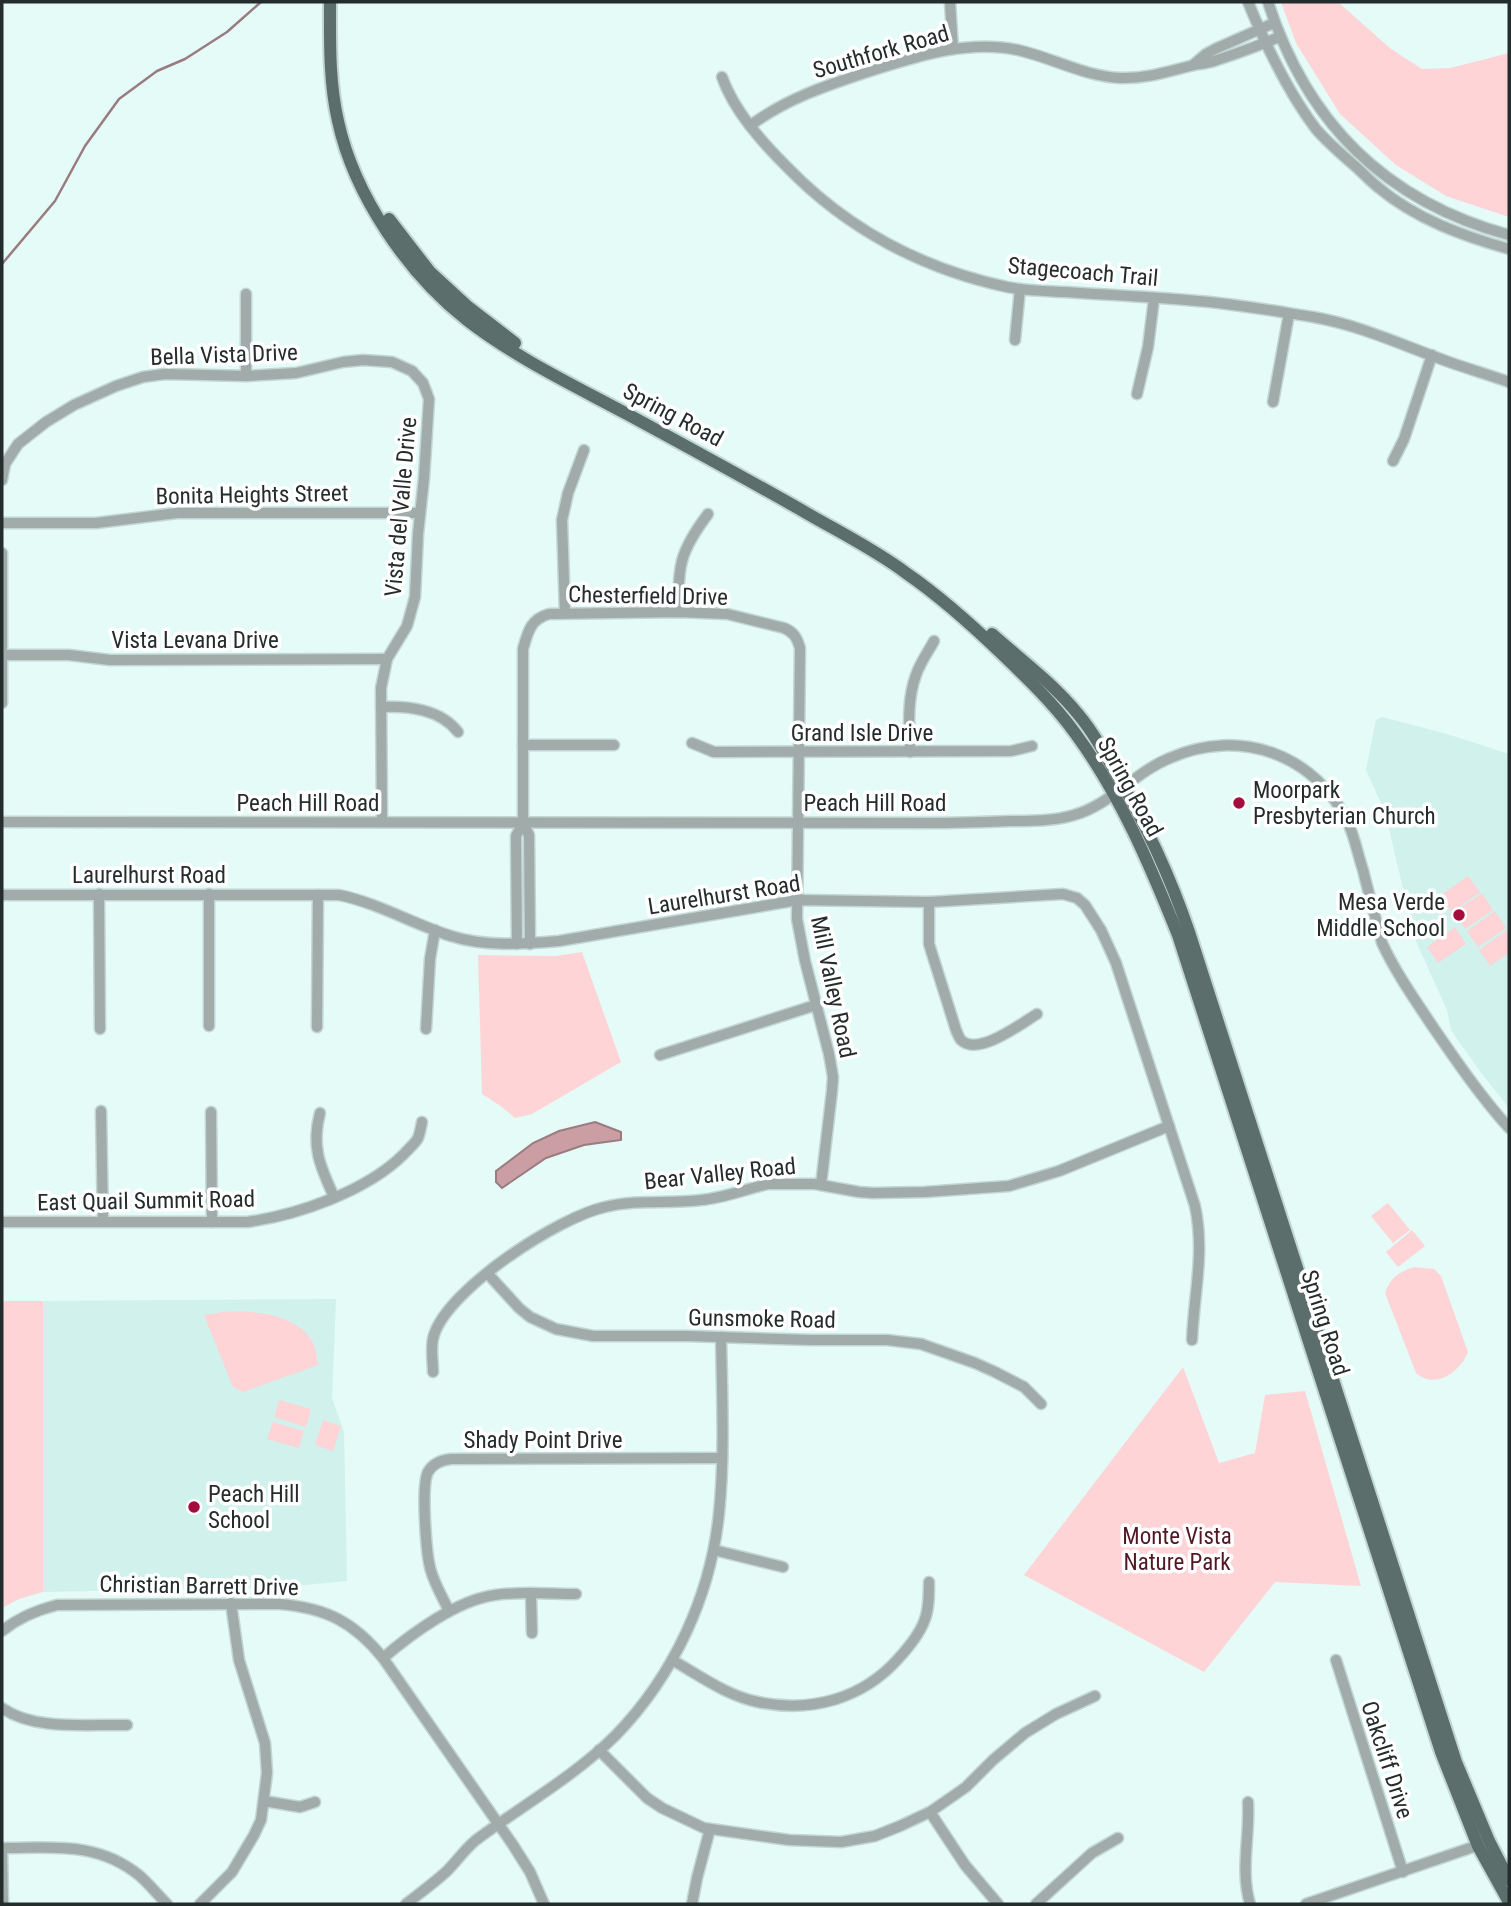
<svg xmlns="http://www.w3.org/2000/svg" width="1511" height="1906" font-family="'Roboto Condensed',sans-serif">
<rect width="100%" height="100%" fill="#e4fbf8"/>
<g fill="#d0f1ec">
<polygon points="1382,717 1447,734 1509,754 1509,1108 1479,1070 1451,1030 1447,1010 1415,939 1389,829 1381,803 1366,770 1376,720"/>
<polygon points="336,1299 332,1398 344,1432 347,1581 281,1587 43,1592 43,1301"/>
</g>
<g fill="#fed4d7">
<polygon points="1281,2 1338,2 1391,49 1422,69 1450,68 1509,53 1509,217 1446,196 1396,165 1340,114 1296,43"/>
<polygon points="1468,876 1480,892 1452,912 1440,896"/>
<polygon points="1482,893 1493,910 1465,929 1453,913"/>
<polygon points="1495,911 1506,928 1478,947 1467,931"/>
<polygon points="1455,927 1466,944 1438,963 1427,947"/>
<polygon points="1507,930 1509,934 1509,953 1490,966 1479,950"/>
<polygon points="582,952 621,1062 532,1114 515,1118 502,1107 482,1094 478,955 556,956"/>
<polygon points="1388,1203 1410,1230 1393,1243 1371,1216"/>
<polygon points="1412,1230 1425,1246 1398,1267 1386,1252"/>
<path d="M1414 1267 1434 1269 1441 1276 1468 1352C1460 1372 1435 1390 1416 1373L1385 1293C1390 1278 1399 1272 1414 1267Z"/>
<polygon points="2,1301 43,1301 43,1592 19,1599 2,1608"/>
<path d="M240 1311C266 1313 299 1317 313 1343 316 1349 317 1358 318 1365L243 1392 233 1387 204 1315 223 1312Z"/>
<polygon points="1183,1367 1219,1463 1255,1453 1265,1395 1305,1391 1361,1586 1275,1582 1204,1672 1024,1575"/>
<polygon points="279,1400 311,1409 306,1427 274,1417"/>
<polygon points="323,1420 341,1426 333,1451 315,1445"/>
<polygon points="273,1422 304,1431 299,1448 267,1439"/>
</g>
<polygon fill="#cb9ea3" stroke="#997c7f" stroke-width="2" points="595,1122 621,1132 621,1140 584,1145 546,1158 502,1188 496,1182 496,1171 533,1143 559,1131"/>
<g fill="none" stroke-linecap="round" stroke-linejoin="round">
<polyline stroke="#997c7f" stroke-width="2.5" points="2,264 55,201 85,146 119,99 157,71 185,59 227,32 261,2"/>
<defs>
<g id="minor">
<polyline points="950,2 953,49"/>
<path d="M1248 2C1266 46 1287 91 1316 129 1328 143 1341 154 1355 166 1363 173 1370 181 1379 188 1416 219 1463 236 1509 249"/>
<path d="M1268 2C1307 123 1385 201 1509 235"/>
<polyline points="1193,65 1206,54 1215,49 1274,23"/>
<path d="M722 77C734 111 762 142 787 167 847 229 923 269 1007 287 1026 291 1046 291 1065 292 1109 295 1153 297 1197 301 1236 304 1275 311 1313 317 1360 325 1404 346 1449 362 1469 369 1489 375 1509 382"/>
<path d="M751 125C786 99 825 86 867 72 915 57 966 39 1018 50 1053 58 1084 76 1120 78 1147 79 1169 71 1194 65 1200 64 1208 63 1214 61 1236 54 1258 46 1279 37"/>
<polyline points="246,294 246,376"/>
<polyline points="1015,340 1020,289"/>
<polyline points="1137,394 1148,347 1154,299"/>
<polyline points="1273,402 1289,314"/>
<polyline points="1393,461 1404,439 1432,355"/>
<polyline points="2,480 5,464 18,444 46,422 74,405 116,386 143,377 165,374 246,376 296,373 343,362 363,360 392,362 412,371 423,383 429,399 424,478 418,534 415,597 407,626 387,659 381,688 382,822"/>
<polyline points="2,523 96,523 177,513 420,513"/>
<polyline points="2,553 2,703"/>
<path d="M679 612C677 567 680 551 708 514"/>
<polyline points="565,613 562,520 568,493 584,450"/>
<polyline points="2,655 69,655 110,660 387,659"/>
<path d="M381 707C409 706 440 709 458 732"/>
<polyline points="692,743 714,752 1011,751 1032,746"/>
<polyline points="523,745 614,745"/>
<path d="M910 752C909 727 907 699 916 675 920 663 928 652 934 641"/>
<path d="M2 822 931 823C957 823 984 822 1011 821 1032 821 1054 821 1074 815 1110 805 1135 772 1170 758 1239 727 1317 754 1349 825 1355 839 1358 855 1363 870 1369 895 1376 919 1382 943 1396 973 1415 1000 1433 1027 1457 1062 1481 1097 1509 1128"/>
<polyline points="99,894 100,1029"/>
<path d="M2 895H339C378 903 413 924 451 936 485 947 524 944 559 941L798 900 929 902 1063 894 1077 898 1085 905 1101 930 1116 963 1195 1206C1205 1253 1194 1293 1192 1340"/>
<path d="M929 902V944L956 1030C957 1032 959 1038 961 1040 978 1057 1022 1023 1037 1014"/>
<polyline points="517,944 516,836 523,823"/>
<path d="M530 944 529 835 523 823V649C528 631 531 619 549 614L679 612 727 614 784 628C794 632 797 638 800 648L797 919 805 961 829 1054 833 1077 832 1091 821 1185"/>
<polyline points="209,1026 209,894"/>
<polyline points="317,1027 318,895"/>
<polyline points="426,1029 430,959 435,930"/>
<polyline points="660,1055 816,1005"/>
<polyline points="101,1111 103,1221"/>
<polyline points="211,1112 212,1222"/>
<path d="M320 1113C311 1147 320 1166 334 1197"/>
<path d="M2 1222H247C298 1215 367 1191 404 1154 408 1149 415 1144 418 1138 420 1133 421 1127 422 1122"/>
<polyline points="488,1274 519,1308 530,1317 556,1329 593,1336 688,1336 811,1340 887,1340 921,1344 975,1363 995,1372 1024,1387 1041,1404"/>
<path d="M433 1372C433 1360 430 1346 434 1335 449 1288 559 1217 605 1207 636 1199 670 1204 701 1200 724 1198 746 1189 768 1184H815L859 1192 873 1193 925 1192 1009 1186 1059 1171 1169 1126"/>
<polyline points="714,1550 783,1567"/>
<polyline points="531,1594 532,1633"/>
<path d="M449 1611C443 1598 435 1585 431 1571 426 1555 421 1486 428 1472 433 1463 442 1460 451 1459L722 1458"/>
<path d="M2 1631C18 1618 37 1610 57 1605L280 1604C326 1608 354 1622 383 1658L513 1845 530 1872 544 1904"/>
<path d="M383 1658C411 1634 457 1600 495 1595 521 1591 550 1594 576 1594"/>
<path d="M672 1660C699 1675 727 1696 758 1702 811 1713 862 1699 898 1659 909 1647 920 1634 925 1619 929 1608 929 1595 929 1582"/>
<polyline points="1336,1660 1403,1872"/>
<path d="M2 1708C35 1731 87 1724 127 1725"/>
<polyline points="599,1750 647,1798 662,1808 704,1828 789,1840 841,1842 875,1836 900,1826 930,1812 966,1787 993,1760 1025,1733 1056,1714 1095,1696"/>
<polyline points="264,1801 300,1807 315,1802"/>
<path d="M1248 1802C1250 1838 1240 1869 1250 1904"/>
<polyline points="930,1812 965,1865 998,1904"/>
<path d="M2 1848C52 1848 98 1841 140 1876 149 1884 158 1895 167 1904"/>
<polyline points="2,1848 3,1904"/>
<polyline points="200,1904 232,1872 254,1835 261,1820 267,1773 265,1743 239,1660 231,1603"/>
<path d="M406 1904C420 1893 434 1883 447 1871 457 1861 465 1849 476 1840 523 1805 575 1776 616 1735 674 1675 711 1595 719 1513 725 1455 722 1395 721 1337"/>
<polyline points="692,1904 697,1878 710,1829"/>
<polyline points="1036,1904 1092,1853 1118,1838"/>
<polyline points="1306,1904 1482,1844"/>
</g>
<g id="major">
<path d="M330 2C330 42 329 82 338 121 354 195 408 274 467 320 516 358 573 385 627 414 686 446 745 478 803 511 837 531 874 549 906 573 941 597 972 625 1003 655 1028 679 1054 704 1075 733 1120 794 1150 865 1178 935L1441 1752 1478 1846 1509 1902"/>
<polyline points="389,219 430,272 467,306 515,343"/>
<path d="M992 634C1021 660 1053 683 1078 714 1093 732 1104 752 1115 772 1146 824 1170 876 1189 932L1456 1762 1489 1841 1509 1880"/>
</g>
</defs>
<use href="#minor" stroke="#c2d6d3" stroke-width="13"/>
<use href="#major" stroke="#c2d6d3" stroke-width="16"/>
<use href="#minor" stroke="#a1abaa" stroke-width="10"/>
<use href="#major" stroke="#5c6e6b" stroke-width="12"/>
</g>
<g fill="#a60d3f" stroke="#fff" stroke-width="2.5">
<circle cx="1239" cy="803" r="7"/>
<circle cx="1459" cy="915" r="7"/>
<circle cx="194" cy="1507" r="7"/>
</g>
<g text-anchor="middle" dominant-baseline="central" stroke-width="7" stroke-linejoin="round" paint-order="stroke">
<g font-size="23" fill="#252d2c" stroke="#fff">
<text transform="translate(881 52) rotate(-16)">Southfork Road</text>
<text transform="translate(1083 272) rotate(5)">Stagecoach Trail</text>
<text transform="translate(224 355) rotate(-2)">Bella Vista Drive</text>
<text transform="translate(673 415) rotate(28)">Spring Road</text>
<text transform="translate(252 495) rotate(-1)">Bonita Heights Street</text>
<text transform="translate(401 507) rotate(-85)">Vista del Valle Drive</text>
<text transform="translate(648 596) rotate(1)">Chesterfield Drive</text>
<text x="195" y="640">Vista Levana Drive</text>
<text x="862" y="733">Grand Isle Drive</text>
<text transform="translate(1130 787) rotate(61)">Spring Road</text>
<text x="308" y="803">Peach Hill Road</text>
<text x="875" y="803">Peach Hill Road</text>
<text x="149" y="875">Laurelhurst Road</text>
<text transform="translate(724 895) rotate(-9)">Laurelhurst Road</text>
<text transform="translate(833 987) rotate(78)">Mill Valley Road</text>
<text transform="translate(720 1174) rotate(-6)">Bear Valley Road</text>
<text transform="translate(146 1201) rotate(-1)">East Quail Summit Road</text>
<text transform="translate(762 1319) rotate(1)">Gunsmoke Road</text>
<text transform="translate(1325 1323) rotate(72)">Spring Road</text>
<text x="543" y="1440">Shady Point Drive</text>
<text transform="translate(199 1586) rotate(1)">Christian Barrett Drive</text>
<text transform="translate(1387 1760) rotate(72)">Oakcliff Drive</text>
</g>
<g font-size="23" fill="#252d2c" stroke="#fff" text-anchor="start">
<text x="1253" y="790">Moorpark<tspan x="1253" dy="26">Presbyterian Church</tspan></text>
<text x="1445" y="902" text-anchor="end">Mesa Verde<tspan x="1445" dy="26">Middle School</tspan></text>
<text x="208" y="1494">Peach Hill<tspan x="208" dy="26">School</tspan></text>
</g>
<g font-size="23" fill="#511924" stroke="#fff">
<text x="1177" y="1536">Monte Vista<tspan x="1177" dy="26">Nature Park</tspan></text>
</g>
</g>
<rect width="1511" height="1906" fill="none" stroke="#252d2c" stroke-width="7"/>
</svg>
